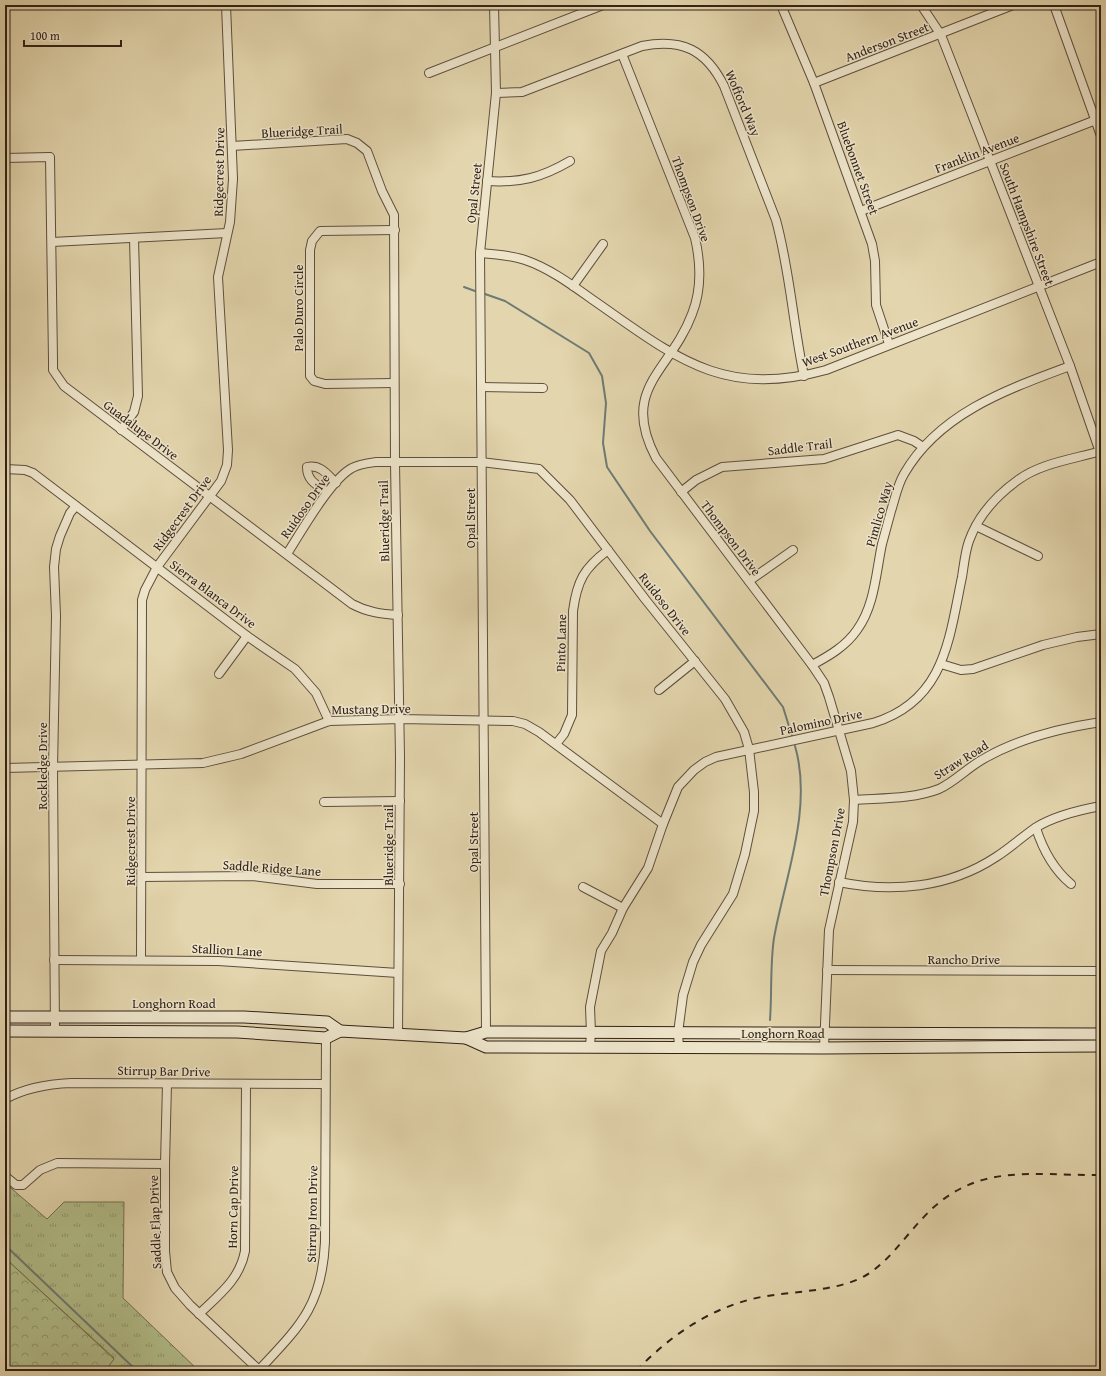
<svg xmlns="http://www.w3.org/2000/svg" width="1106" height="1376" font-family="'Gentium Book Plus',serif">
<defs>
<pattern id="grass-tufts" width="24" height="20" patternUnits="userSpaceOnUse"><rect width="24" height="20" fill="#b2be8b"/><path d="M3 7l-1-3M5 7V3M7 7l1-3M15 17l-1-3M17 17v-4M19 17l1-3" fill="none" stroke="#919a71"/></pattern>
<pattern id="forest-crowns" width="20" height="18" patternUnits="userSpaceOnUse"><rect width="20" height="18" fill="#b2be8b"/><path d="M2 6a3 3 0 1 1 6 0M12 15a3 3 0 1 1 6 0" fill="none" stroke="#919a71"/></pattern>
</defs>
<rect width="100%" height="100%" fill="#e3d5ad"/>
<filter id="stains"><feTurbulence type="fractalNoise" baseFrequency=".005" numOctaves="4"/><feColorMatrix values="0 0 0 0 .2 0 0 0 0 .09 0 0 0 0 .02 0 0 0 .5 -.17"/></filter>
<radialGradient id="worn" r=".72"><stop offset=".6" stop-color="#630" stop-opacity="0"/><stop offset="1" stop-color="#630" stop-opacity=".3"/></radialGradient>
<polygon fill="url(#grass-tufts)" stroke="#727052" points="5,1183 47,1219 64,1202 124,1202 123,1298 199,1371 105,1371 114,1358 5,1258"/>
<polygon fill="url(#forest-crowns)" stroke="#727052" points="5,1258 114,1359 105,1371 5,1371"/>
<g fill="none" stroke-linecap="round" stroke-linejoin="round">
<g stroke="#6e7b74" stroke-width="2">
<polyline points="464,287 475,291"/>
<polyline points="485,294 505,301 589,353 602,376 606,403 603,443 607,467 650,531 783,707 792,736"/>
<path d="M770 1020C772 994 770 964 774 938 785 877 813 808 795 746"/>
<polyline points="5,1245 137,1371"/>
</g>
<defs>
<g id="minor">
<polyline points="781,5 814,83 872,244 875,261 876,305 889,344"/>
<polyline points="921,5 941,35 1070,366 1101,455"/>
<polyline points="1054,5 1101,136"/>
<path d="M622 54 695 238C701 264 702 289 692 314 671 371 619 388 656 458L812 665 824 683 829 697 851 771 854 800 853 822 829 930 824 1048"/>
<polyline points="429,73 603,5"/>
<polyline points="814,83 1013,5"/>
<path d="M496 93 522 92 642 46C682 38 706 50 724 86L776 220C790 271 793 324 804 376"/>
<polyline points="232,146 347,139 357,143 367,151 382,191 394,215 395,463 400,757 398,1035"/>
<path d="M5 158 50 157 53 360V370L64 386 352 604C367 612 381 614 398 615"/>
<path d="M487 181C520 183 541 178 570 161"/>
<polyline points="861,211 1101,118"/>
<polyline points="52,242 227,233"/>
<path d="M480 253C495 254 510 255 525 260 549 268 572 285 593 300 674 356 721 399 826 370L1101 262"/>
<polyline points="573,286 603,244"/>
<polyline points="394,383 325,384 314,381 310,376 310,250 312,241 320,231 395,230"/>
<polyline points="481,387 543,388"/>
<polyline points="121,430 134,412 138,396 134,238"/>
<polyline points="5,469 25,470 33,473 247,636 295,669 316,693 329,721"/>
<path d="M327 492C317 485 307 481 307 467 320 464 327 474 336 483"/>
<polyline points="681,492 696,480 722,467 824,459 898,435 914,441 923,447"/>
<polyline points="976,526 1038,556"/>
<path d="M287 554C301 532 331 479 352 468 359 464 368 463 376 462H481L539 469 570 500 645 599 725 699 744 732 749 749 754 792V811L745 854 733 894 701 945 693 962 683 995 678 1033 679 1047"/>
<polyline points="749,581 793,550"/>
<polyline points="941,664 961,670 973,669 1043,645 1077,637 1101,634"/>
<path d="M812 665C829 656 846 646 857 630 875 605 876 572 882 544 885 533 888 522 891 511 895 499 897 486 904 474 939 413 1008 389 1070 366"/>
<polyline points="219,674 247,636"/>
<polyline points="659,690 695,661"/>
<path d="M556 744 564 734 572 715 573 611C577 581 584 568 608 550"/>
<polyline points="5,768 203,763 241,754 329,721 400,719 513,721 525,724 539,732 663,824"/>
<path d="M854 800C882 798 913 799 939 789 956 781 968 767 985 758 1020 738 1061 728 1101 722"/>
<polyline points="324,802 400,801"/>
<path d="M1036 828C1043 850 1053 869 1071 884"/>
<polyline points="142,877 253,876 317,884 400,884"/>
<path d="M839 882C892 893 949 888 996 857 1010 848 1022 837 1035 828 1054 816 1079 810 1101 806"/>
<polyline points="583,887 623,908"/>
<polyline points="54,960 218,961 398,973"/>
<polyline points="141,960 142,600 145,590 157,567 221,481 227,465 228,450 218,277 230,222 233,179 226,5"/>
<polyline points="827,970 1101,971"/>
<polyline points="55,1031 53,768 56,616 54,567 56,549 60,536 70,513 76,506"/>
<polyline points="486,1032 480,253 496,93 494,5"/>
<path d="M590 1046 591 1033 590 1007 601 951 612 933 623 908 648 868 663 824 678 787 694 770 705 762 716 757 873 723C945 701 949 639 962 577 964 565 965 552 969 541 978 516 997 495 1018 480 1041 463 1074 459 1101 451"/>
<polyline points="167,1084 165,1164 165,1251 167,1272 175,1288 190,1305 260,1371"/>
<path d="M5 1099C25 1088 48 1084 71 1083L325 1084"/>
<polyline points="5,1176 16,1185 23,1185 40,1170 57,1163 165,1164"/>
<path d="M199 1314C219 1295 240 1279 245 1251L246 1084"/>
<path d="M259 1370C300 1326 322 1306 325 1242L326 1038"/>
</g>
<g id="secondary">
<polyline points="5,1017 244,1017 327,1022 340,1031"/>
<polyline points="5,1031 237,1032 326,1038 340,1031 466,1038 486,1032 1101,1034"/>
<polyline points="466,1038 486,1047 824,1048 1101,1046"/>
</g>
</defs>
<use href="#minor" stroke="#5e4f3d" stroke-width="10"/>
<use href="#secondary" stroke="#312218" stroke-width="13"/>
<use href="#minor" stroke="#ede4ca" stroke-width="8"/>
<use href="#secondary" stroke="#ede4ca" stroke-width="11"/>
<path stroke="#312218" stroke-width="2" stroke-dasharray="7 7" stroke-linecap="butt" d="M636 1371C671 1335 711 1307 761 1297 794 1291 828 1292 859 1279 885 1267 902 1240 922 1219 974 1161 1031 1176 1101 1175"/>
</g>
<g text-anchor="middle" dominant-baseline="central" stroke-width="3" stroke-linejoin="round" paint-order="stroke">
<g font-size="13" fill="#312218" stroke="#ede4ca">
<text transform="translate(887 42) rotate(-21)">Anderson Street</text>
<text transform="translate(743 103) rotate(67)">Wofford Way</text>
<text transform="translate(302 131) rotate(-3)">Blueridge Trail</text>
<text transform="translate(977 153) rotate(-21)">Franklin Avenue</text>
<text transform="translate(858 168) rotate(70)">Bluebonnet Street</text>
<text transform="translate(219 172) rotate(-89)">Ridgecrest Drive</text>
<text transform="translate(474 193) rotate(-84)">Opal Street</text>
<text transform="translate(691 199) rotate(70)">Thompson Drive</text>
<text transform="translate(1027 224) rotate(69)">South Hampshire Street</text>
<text transform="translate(298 308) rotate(-90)">Palo Duro Circle</text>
<text transform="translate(860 342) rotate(-20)">West Southern Avenue</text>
<text transform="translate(141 430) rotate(37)">Guadalupe Drive</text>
<text transform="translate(800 447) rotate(-7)">Saddle Trail</text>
<text transform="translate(305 506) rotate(-55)">Ruidoso Drive</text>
<text transform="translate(182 513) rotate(-54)">Ridgecrest Drive</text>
<text transform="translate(879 514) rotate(-74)">Pimlico Way</text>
<text transform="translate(470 518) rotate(-90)">Opal Street</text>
<text transform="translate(384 521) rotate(-91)">Blueridge Trail</text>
<text transform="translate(731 538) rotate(53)">Thompson Drive</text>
<text transform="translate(213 594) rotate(37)">Sierra Blanca Drive</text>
<text transform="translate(665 604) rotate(52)">Ruidoso Drive</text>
<text transform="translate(561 643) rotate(-89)">Pinto Lane</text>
<text transform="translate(371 709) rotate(-1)">Mustang Drive</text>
<text transform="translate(821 722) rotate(-12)">Palomino Drive</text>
<text transform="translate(961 760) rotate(-32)">Straw Road</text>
<text transform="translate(42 766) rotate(-90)">Rockledge Drive</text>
<text transform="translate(130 841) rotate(-90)">Ridgecrest Drive</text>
<text transform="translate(473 842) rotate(-90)">Opal Street</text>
<text transform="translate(388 845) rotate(-90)">Blueridge Trail</text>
<text transform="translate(832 852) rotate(-79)">Thompson Drive</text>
<text transform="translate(272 868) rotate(4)">Saddle Ridge Lane</text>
<text transform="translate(227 950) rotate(3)">Stallion Lane</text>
<text x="964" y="959">Rancho Drive</text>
<text x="174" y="1003">Longhorn Road</text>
<text x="783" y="1033">Longhorn Road</text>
<text transform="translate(164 1071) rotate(1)">Stirrup Bar Drive</text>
<text transform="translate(233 1207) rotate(-89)">Horn Cap Drive</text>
<text transform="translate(312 1214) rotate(-89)">Stirrup Iron Drive</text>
<text transform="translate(155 1222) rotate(-92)">Saddle Flap Drive</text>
</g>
</g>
<rect width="1106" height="1376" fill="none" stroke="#e3d5ad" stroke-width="20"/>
<rect x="6" y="6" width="1094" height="1364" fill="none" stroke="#312218" stroke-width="2"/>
<rect x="10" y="10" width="1086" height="1356" fill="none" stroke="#312218"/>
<path d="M24 40v6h97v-6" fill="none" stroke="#312218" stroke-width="2"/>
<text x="30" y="40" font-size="12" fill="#312218" stroke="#ede4ca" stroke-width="3" paint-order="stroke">100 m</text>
<rect width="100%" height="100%" filter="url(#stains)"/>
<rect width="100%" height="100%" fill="url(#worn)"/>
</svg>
